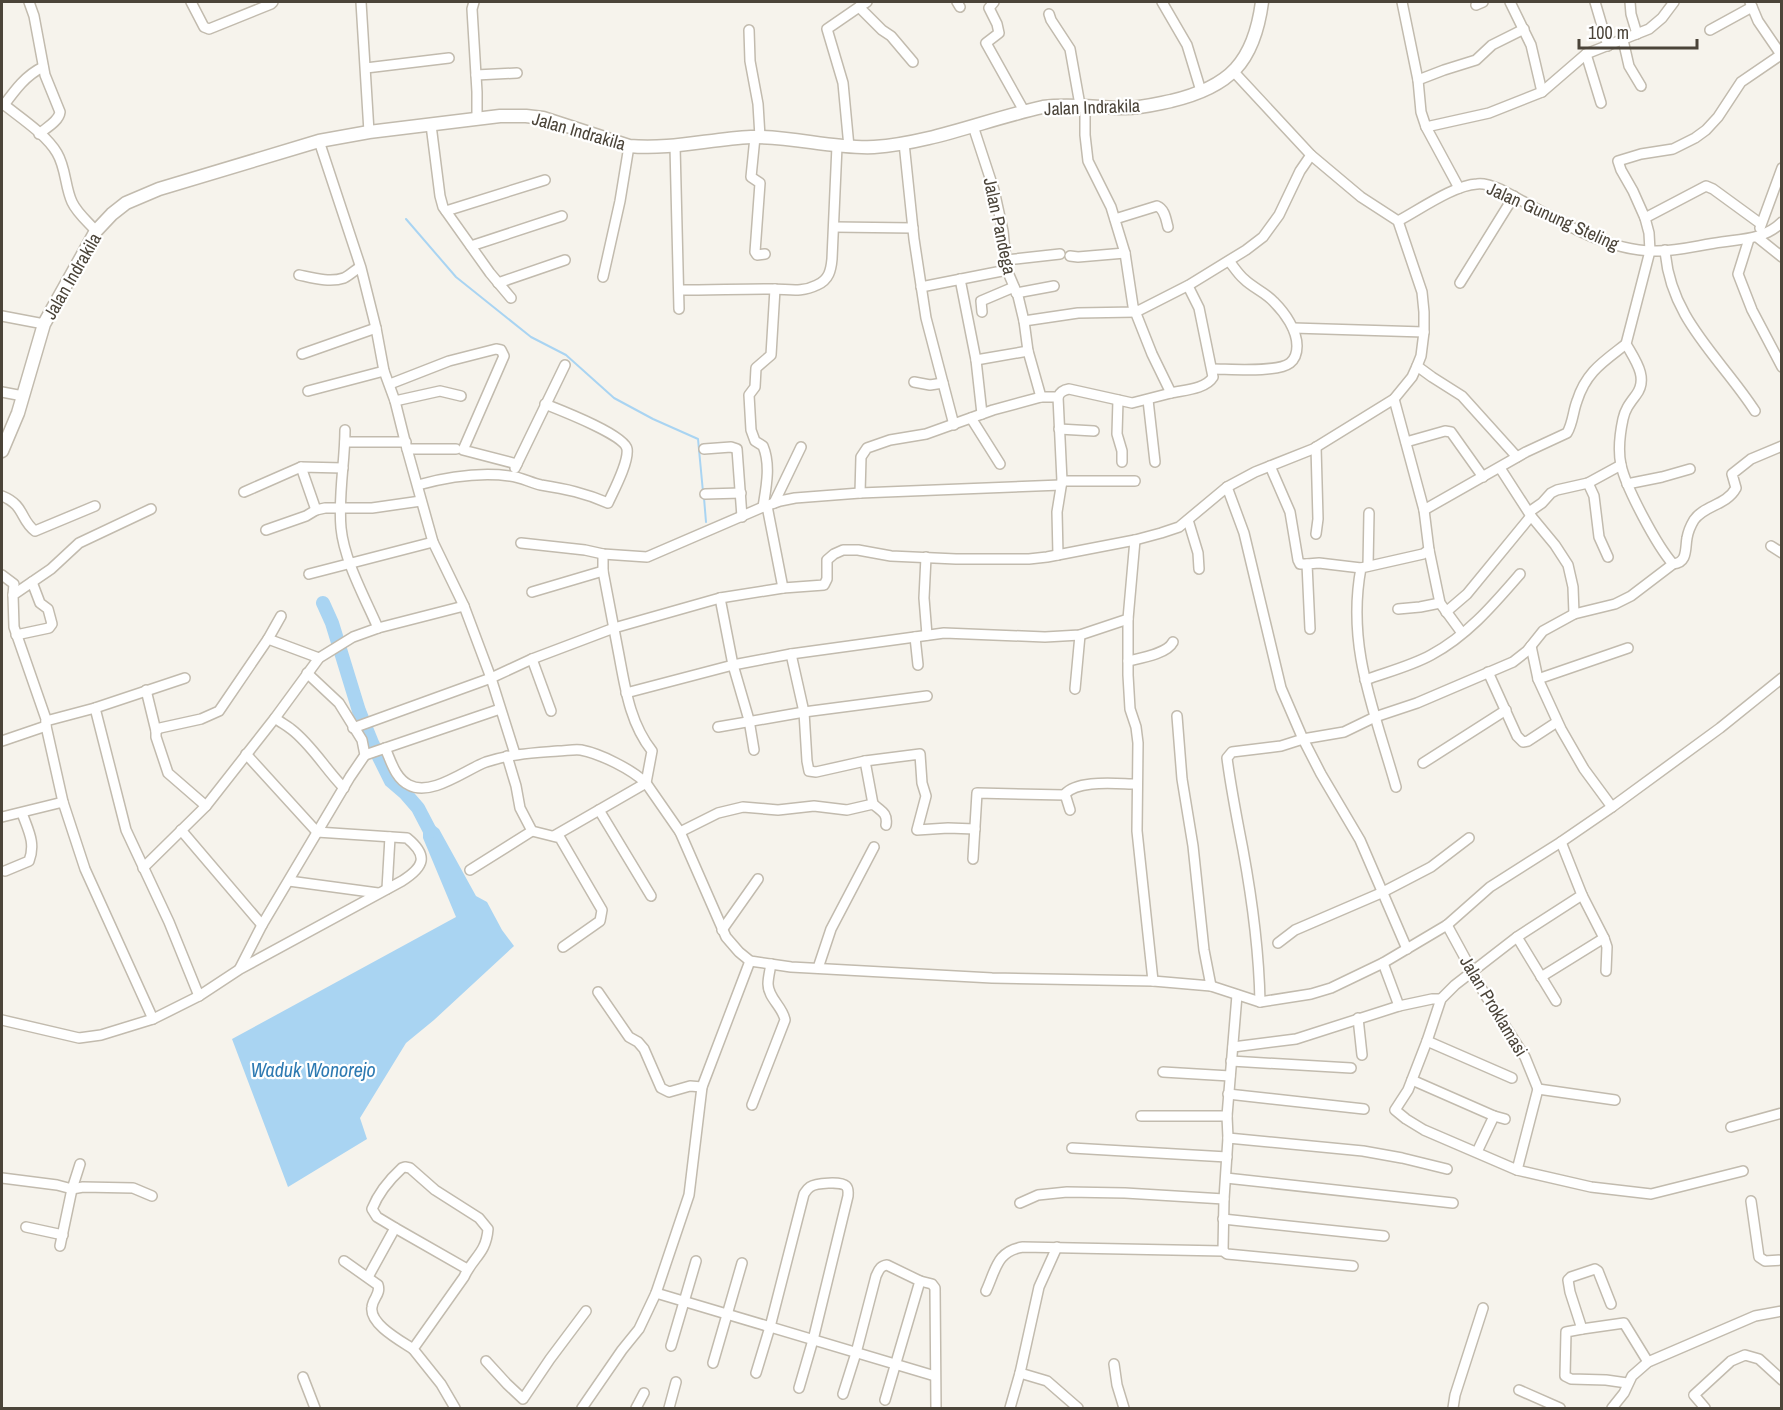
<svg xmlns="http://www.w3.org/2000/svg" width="1783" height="1410" font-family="'Archivo Narrow',sans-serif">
<rect width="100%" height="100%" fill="#f6f3ec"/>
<polygon fill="#a9d4f2" points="423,817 439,829 476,896 487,902 502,930 514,946 434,1020 406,1043 360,1118 367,1139 288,1187 232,1039 456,917 423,838"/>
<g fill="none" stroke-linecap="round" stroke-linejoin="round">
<g stroke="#a9d4f2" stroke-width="2">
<polyline points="406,219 456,277 531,337 566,355 614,398 653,419 698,439 703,492"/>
<polyline points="704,498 706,522"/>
</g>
<polyline stroke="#a9d4f2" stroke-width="14" points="323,603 332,623 359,711 372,743 391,781 405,793 418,808 430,831"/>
<defs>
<g id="minor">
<path d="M29 2 34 16 45 75 60 112C59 121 46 128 39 134"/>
<polyline points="191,2 204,27 209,29 271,4 273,2"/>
<polyline points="361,2 369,132"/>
<polyline points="474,2 472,9 477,92 477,119"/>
<polyline points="867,2 859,7 882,30 891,36 913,62"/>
<polyline points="957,2 960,7"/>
<polyline points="994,2 989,8 997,24 999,33 986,43 1024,111"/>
<polyline points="1162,2 1187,45 1201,91"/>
<polyline points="1402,2 1418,80 1421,112 1426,127 1459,188"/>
<polyline points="1510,2 1531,45 1542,92"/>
<polyline points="1595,2 1608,46"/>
<polyline points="1630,2 1631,14 1637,34"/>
<polyline points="1750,2 1758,21 1782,56"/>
<polyline points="1476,5 1483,2"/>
<polyline points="1049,14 1051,20 1070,49 1080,105"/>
<polyline points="749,30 750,61 758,104 760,137"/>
<polyline points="1710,30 1752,7"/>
<polyline points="1623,40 1629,66 1641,86"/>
<polyline points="1586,54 1601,103"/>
<polyline points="366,68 449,58"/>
<polyline points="476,75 517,73"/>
<polyline points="1418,80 1444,70 1476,60 1492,45 1524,29"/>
<path d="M2 103C19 117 46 134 57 153 66 168 65 187 72 202 77 213 88 222 96 231"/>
<path d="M4 105C15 90 26 75 43 67"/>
<path d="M1085 105V135L1088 161 1111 207 1125 253 1133 306 1152 354 1171 393C1184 390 1206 389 1213 377L1199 308 1188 286"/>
<polyline points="431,125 440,196 443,207 490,273 511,298"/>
<polyline points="973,126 994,190 1003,231 1007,270 1018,296 1024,321 1028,351 1041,397"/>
<polyline points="1426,127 1489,113 1542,92 1586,54 1649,29 1662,18 1674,2"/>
<polyline points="755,137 751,177 760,183 755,252 757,255 765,254"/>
<polyline points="319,141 361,268 376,328 384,371 395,401 407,449 433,542 464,606 491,678 515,754"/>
<polyline points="904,143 914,239 926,318 954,425"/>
<polyline points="675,146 679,309"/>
<polyline points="849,147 843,83 827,29 859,7"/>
<polyline points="446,211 545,180"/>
<polyline points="1645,218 1706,186 1713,189 1761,224"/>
<path d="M1115 219 1157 206C1165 209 1166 220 1168 227"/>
<path d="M1398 221C1419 210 1454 185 1477 184 1485 183 1492 186 1500 189 1547 213 1599 250 1653 251 1676 252 1699 245 1722 242 1743 239 1765 239 1782 222"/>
<polyline points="834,227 913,228"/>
<polyline points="1760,228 1782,168"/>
<polyline points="1757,237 1782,257"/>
<polyline points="1749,239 1738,274 1752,310 1782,367"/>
<polyline points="471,246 562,216"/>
<path d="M1665 250C1670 319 1720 357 1755 411"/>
<polyline points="1070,256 1078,257 1125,253"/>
<polyline points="1006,260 1060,254"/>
<path d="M299 275C313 278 330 283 344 278 350 275 355 270 360 267"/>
<polyline points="603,277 620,201 629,146"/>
<polyline points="960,279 976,360 982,414"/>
<polyline points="498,283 565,260"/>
<polyline points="1460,283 1514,196"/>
<polyline points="921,287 1007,270"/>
<path d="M679 290C710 290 741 289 772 289 789 289 801 293 817 285 829 280 831 270 832 259L837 146"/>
<polyline points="1016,293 1054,286"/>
<polyline points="982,312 981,301 1014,287"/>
<polyline points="2,316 44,324"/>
<polyline points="1024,321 1078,313 1136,312 1189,285 1246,250 1263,237 1279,215 1300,171 1311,155"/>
<polyline points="1293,328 1424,332"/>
<polyline points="302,354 376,328"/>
<polyline points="976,360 1028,351"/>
<polyline points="1417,366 1432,377 1462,396 1517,457"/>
<path d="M1212 369C1230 369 1277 373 1290 363 1295 359 1297 353 1297 346 1297 330 1285 313 1274 302 1265 292 1253 288 1244 279 1238 274 1234 267 1229 261"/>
<polyline points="914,382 930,385 943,383"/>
<polyline points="390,384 449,361 496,349 501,350 504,356 463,450 517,464"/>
<polyline points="308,391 384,371"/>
<polyline points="2,392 23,396"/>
<path d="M1058 397C1060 392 1063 390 1069 389L1132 403 1171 393"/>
<polyline points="1394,399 1424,510 1429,550 1440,603 1462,633"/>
<polyline points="1118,400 1117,434 1122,451 1122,462"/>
<polyline points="1148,400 1155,462"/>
<polyline points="395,401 440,391 461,396"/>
<polyline points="971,418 1000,464"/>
<polyline points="1059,429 1094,431"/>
<path d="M345 430C345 462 338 495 341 528 344 560 365 598 378 628"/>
<polyline points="345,442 406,442"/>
<polyline points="1406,442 1445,431 1451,432 1483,477"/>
<polyline points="1316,447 1318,519 1316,534"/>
<polyline points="407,449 456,449"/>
<polyline points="704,449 731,447 737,449 742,517"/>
<polyline points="1270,466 1290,512 1298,560 1300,564 1307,564"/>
<polyline points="301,467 316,510"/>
<polyline points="515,468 565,365"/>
<polyline points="1500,468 1531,516 1555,545 1568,565 1573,587 1574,614"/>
<polyline points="1062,481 1135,481"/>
<polyline points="1588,483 1594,496 1599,537 1608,557"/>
<polyline points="1627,484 1662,477 1690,469"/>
<path d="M418 485C447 477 480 472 510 476 521 477 531 483 541 485 566 489 585 493 608 503 614 490 629 462 627 449 625 435 560 410 545 404"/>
<polyline points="1227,487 1244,533 1281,688 1303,739 1321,774 1360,840 1407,949"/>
<polyline points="244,492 301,467 343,468"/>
<polyline points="860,493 861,457 867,448 890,440 926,434 993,410 1041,397 1058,397 1062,481 1057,512 1058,555"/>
<polyline points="705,494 741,493"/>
<path d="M2 496C25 505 20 520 35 531L95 506"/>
<polyline points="774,503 801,447"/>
<polyline points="767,506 783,588"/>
<path d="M763 507C766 488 771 465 763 446L755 441 751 430 749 395 755 387 756 368 771 355 775 289"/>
<path d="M1424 510 1526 452 1567 433C1573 423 1573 411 1577 401 1586 372 1603 362 1626 344"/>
<polyline points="1529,512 1542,503 1551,493 1557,490 1588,483 1621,465"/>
<polyline points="1188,520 1198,553 1199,569"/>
<polyline points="266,530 306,516 316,510 325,508 372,508 421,501"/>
<polyline points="521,543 585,550 603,554 647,557 763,507 780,501 795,498 860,493 1061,485"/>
<polyline points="1771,546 1782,553"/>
<polyline points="926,557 924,598 927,635"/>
<path d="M1673 564C1657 546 1626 488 1621 465 1618 451 1620 433 1623 419 1625 409 1630 403 1636 395 1649 378 1635 360 1626 344L1650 251 1649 233 1645 218 1633 191 1621 170 1618 161 1641 154 1673 149 1695 138 1706 130 1718 117 1741 82 1782 54"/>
<polyline points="1368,566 1369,513"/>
<polyline points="309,574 433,542"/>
<polyline points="2,575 14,584 13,595"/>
<polyline points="532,592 603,571"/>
<polyline points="720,598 733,665 749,720 754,750"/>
<polyline points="1398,609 1420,607 1440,603"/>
<polyline points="1446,612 1467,594 1531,516"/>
<polyline points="1128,619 1128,675 1130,709 1136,727 1138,743 1137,831 1153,981"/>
<polyline points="1310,629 1307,564 1319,563 1361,568"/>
<polyline points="16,635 49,628 52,624 48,609 40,603 32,582"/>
<polyline points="915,637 918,665"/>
<polyline points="268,639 281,616"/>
<polyline points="1531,646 1538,679 1561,729 1584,769 1612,807"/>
<polyline points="791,654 804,712 807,761 809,771 816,772 865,761 920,754 922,783 926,796 917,830 948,828 975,829"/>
<polyline points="532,659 551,711"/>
<path d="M1128 661C1141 658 1167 654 1173 642"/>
<polyline points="1488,672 1517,736 1523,742 1528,741 1557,722"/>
<polyline points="1538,679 1628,648"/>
<path d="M1365 680C1387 672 1411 666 1431 655 1467 636 1494 604 1520 574"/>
<polyline points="1075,689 1080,635"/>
<polyline points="146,690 156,731"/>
<polyline points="626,693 733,665 791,654 944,633 1045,637 1080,635 1128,619 1135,540"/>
<polyline points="95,708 126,830 169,922 199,996"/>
<path d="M275 718C280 722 286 725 291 729 312 745 326 770 344 788"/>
<polyline points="46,721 95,708 185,678"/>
<polyline points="718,727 804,712 927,696"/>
<polyline points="353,728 491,678 532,659 614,628 720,598 783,588 824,585 827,579 827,560 834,554 843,550 858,550 891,556 956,559 1029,559 1047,557 1135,540 1161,533 1179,527 1227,487 1255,472 1313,449 1394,399 1412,377 1417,366 1421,356 1424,332 1424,312 1422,292 1398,221 1361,197 1311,155 1234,72"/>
<polyline points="2,741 46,726"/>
<path d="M385 748C391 761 395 778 409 785 431 797 465 770 486 762 510 754 533 753 558 751 565 751 574 749 581 750 601 754 631 769 646 783L680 832 726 937 739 952 750 961 791 967 992 978 1153 981 1211 986 1204 950 1193 846 1182 779 1177 716"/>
<polyline points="365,755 500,709"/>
<polyline points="507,756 516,786 520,808 532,831 560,838 602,910 600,921 563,947"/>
<polyline points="865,761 873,804"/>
<polyline points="1423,763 1506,710"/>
<path d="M1396 787C1375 712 1346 647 1361 568L1423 554 1429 550"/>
<polyline points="63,802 46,726 46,719 14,627 13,595 51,569 79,543 151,509"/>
<polyline points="206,806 275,718 319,658 353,637 378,628 464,606"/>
<polyline points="599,810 651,896"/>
<path d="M1070 810 1065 794C1078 779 1118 784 1137 784"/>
<polyline points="2,817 63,802 85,869 153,1019"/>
<polyline points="181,830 262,925"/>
<path d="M680 832 718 813 743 807 778 810 814 806 847 810 873 804C881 811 888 813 886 825"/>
<path d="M554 836 646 783 652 751C629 722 625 686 618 650 613 624 608 598 603 571V554"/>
<polyline points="973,859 977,793 1065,795"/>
<polyline points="143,868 206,806 168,773 156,737 156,731 160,728 201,719 219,711 268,639 319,658"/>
<polyline points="470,870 532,831"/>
<path d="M5 871 29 861C36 843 28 830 22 813"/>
<polyline points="289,881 378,893"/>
<polyline points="387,889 390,837"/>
<polyline points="1582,895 1604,938 1607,947 1606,971"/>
<polyline points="1447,925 1484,993 1525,1057 1538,1089"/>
<polyline points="722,930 758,879"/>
<polyline points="1517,937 1556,1001"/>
<polyline points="1278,943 1295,930 1381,893 1431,867 1469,838"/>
<polyline points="1383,963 1399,1006"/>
<polyline points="240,968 262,925 350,777 365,755 362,740 339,703 307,673"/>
<polyline points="818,968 831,929 874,847"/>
<polyline points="1541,977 1604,938"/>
<polyline points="1211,986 1260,1002 1311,994 1331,988 1383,963 1447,925 1490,887 1561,842 1612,807 1720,728 1782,678"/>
<polyline points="598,992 629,1037 638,1042 644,1049 661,1088 669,1092 690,1086 702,1087"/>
<path d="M1260 1002C1259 951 1252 899 1243 850 1237 819 1231 789 1227 758L1232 752 1281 746 1303 739 1344 732 1375 717 1417 703 1513 662 1527 651 1543 631 1574 614 1615 604 1631 596 1673 564C1688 563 1685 548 1687 538 1688 532 1691 525 1694 520 1704 505 1726 506 1736 488L1732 474 1751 459 1782 446"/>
<polyline points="1358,1018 1362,1055"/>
<path d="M2 1020 79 1038 101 1035 153 1019 199 996 240 969 402 881C424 867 429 856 407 838L317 832 246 754"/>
<polyline points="1427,1041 1512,1078"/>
<polyline points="1233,1047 1296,1039 1399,1006 1432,999 1441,999"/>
<polyline points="1231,1061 1351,1068"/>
<polyline points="1163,1072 1230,1076"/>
<polyline points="1412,1080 1494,1116 1505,1119"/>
<polyline points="1538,1089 1517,1170 1591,1187 1651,1194 1743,1171"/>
<polyline points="1538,1089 1615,1100"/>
<polyline points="1228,1094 1364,1109"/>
<path d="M752 1105 785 1020C783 1007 768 998 768 984 768 978 770 970 771 964"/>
<polyline points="1141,1116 1227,1116"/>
<polyline points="1731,1127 1782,1113"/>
<polyline points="1228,1138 1363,1151 1402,1158 1447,1169"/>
<polyline points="1072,1148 1227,1157"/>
<polyline points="1477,1152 1494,1116"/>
<polyline points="1517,1170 1424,1130 1406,1119 1395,1110 1408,1090 1427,1041 1441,999 1455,985 1517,937 1582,895 1561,842"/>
<polyline points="2,1178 57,1185 72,1189 83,1187 133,1188 152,1196"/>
<polyline points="1226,1178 1453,1203"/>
<polyline points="1751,1201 1759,1257 1765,1261 1782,1260"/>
<polyline points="1020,1203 1038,1195 1067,1192 1125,1193 1224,1199"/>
<polyline points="1223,1219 1384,1236"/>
<polyline points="26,1227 63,1235"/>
<polyline points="60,1246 72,1189 80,1164"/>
<polyline points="1223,1251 1224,1199 1228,1138 1227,1116 1237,995"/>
<path d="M344 1261 378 1285C381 1294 373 1298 372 1307 369 1324 401 1341 413 1349"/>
<polyline points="368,1277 395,1228"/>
<polyline points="920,1281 932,1284 935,1288 936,1408"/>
<path d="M986 1291C996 1269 997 1251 1023 1247L1223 1251 1227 1254 1353 1266"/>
<polyline points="656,1293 935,1376"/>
<polyline points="1611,1304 1598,1271 1595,1269 1571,1277 1568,1280 1570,1292 1582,1329 1566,1332 1565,1376 1571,1379 1606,1380 1627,1383"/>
<polyline points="1582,1329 1624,1323 1648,1362"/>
<polyline points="671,1346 696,1261"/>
<polyline points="486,1361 507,1384 523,1399 550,1359 586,1311"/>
<polyline points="713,1363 742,1263"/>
<polyline points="1114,1364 1117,1385 1124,1408"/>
<path d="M756 1373 770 1327 804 1194C806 1191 807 1189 810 1187 816 1183 841 1181 846 1186 849 1189 848 1192 848 1196L813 1340 799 1388"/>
<polyline points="1020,1373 1047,1381 1078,1408"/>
<polyline points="303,1377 315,1408"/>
<polyline points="1519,1390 1560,1408"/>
<path d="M843 1394 856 1353 876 1276C879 1270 880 1266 887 1265L920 1281 885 1400"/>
<path d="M455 1408 441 1384 413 1349 464 1277C473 1257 486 1254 488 1229L479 1218 435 1190 410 1168 405 1167 402 1168C390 1179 378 1194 372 1209L377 1217 397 1229 467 1269"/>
<polyline points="582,1408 622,1350 639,1329 656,1293 689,1195 702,1087 750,961"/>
<polyline points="636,1408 644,1393"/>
<polyline points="669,1408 676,1382"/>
<polyline points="1010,1408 1020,1373 1039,1287 1057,1247"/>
<polyline points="1453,1408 1455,1395 1483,1308"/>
<polyline points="1612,1408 1624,1393 1632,1376 1648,1362 1755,1316 1782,1311"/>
<polyline points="1705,1408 1694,1395 1731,1361 1745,1355 1759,1359 1782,1380"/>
</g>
<path id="tertiary" d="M2 451 18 413 44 324 96 231 112 214 126 203 159 189 319 141 369 132 500 116H526L543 118 629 146C670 150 710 139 751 137 793 136 833 149 874 147 932 143 987 119 1043 107 1071 103 1098 108 1125 108 1141 108 1156 104 1171 101 1230 87 1254 62 1262 2"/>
</defs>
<use href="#minor" stroke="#c2bbae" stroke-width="12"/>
<use href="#tertiary" stroke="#c2bbae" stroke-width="15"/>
<use href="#minor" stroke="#fff" stroke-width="9"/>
<use href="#tertiary" stroke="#fff" stroke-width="12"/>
</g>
<g text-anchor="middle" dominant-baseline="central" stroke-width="4.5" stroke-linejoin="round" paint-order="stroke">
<g font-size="18" fill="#4b4439" stroke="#fff">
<text transform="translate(1092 107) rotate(-2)">Jalan Indrakila</text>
<text transform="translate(579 131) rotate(16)">Jalan Indrakila</text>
<text transform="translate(1553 216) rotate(24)">Jalan Gunung Steling</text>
<text transform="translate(1000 226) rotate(78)">Jalan Pandega</text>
<text transform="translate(72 276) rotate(-60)">Jalan Indrakila</text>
<text transform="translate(1494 1006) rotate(59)">Jalan Proklamasi</text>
</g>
<g font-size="20" font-style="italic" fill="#2e7ab2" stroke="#fff">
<text x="313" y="1069">Waduk Wonorejo</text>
</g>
</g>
<rect width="1783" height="1410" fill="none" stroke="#4b4439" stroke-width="6"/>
<path d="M1579 39v9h118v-9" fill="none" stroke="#4b4439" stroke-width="3"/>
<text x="1588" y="39" font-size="18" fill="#4b4439" stroke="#ffffff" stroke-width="4.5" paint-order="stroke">100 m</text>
</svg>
